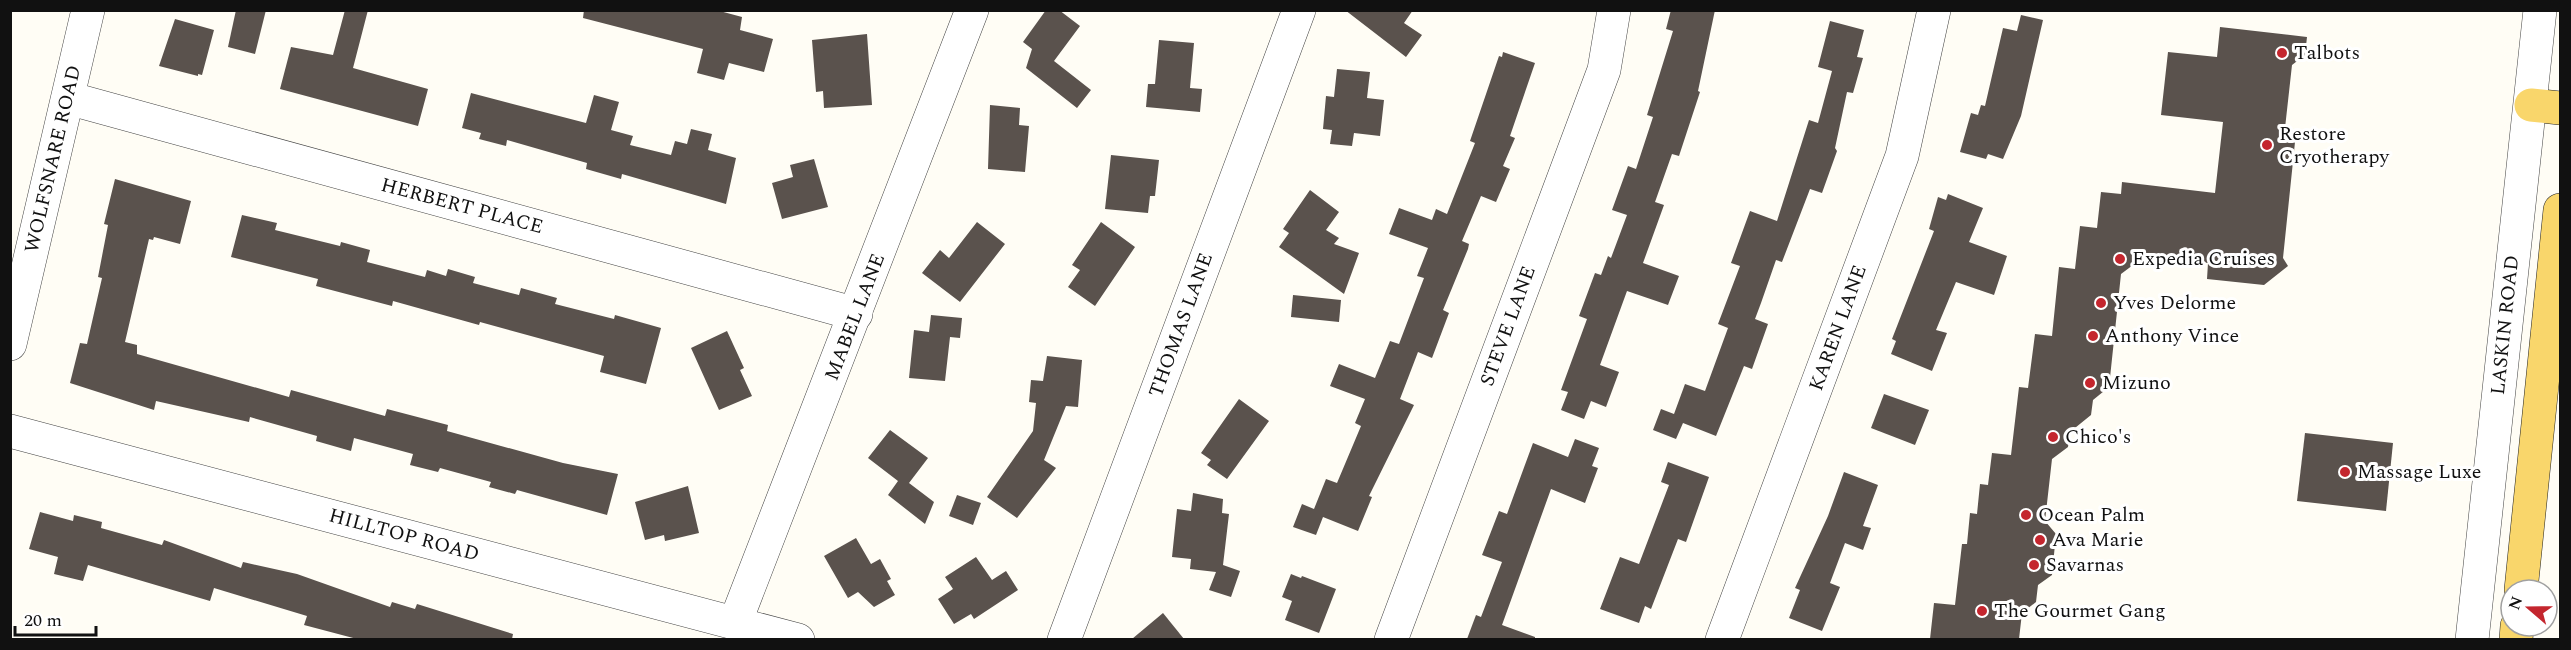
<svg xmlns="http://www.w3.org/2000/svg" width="2571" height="650" font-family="Spectral,serif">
<rect width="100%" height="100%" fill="#fffdf5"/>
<g fill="#5a524d">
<polygon points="236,10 266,10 255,54 228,47"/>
<polygon points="345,10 368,10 353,68 428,89 418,126 280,89 291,47 333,55"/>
<polygon points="584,10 716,10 742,17 740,30 773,39 764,72 729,63 724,80 697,73 703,49 583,18"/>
<polygon points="1046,10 1059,10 1080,26 1054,61 1091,90 1077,108 1026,68 1032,49 1023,42"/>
<polygon points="1345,10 1413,10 1404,23 1422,35 1406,57"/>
<polygon points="1671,10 1715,10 1698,91 1700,92 1679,156 1672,154 1655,202 1664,205 1643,263 1679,276 1668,305 1627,291 1600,365 1619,372 1606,407 1591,401 1584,419 1561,410 1568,392 1561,390 1587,319 1579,316 1595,273 1601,275 1608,256 1611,258 1627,215 1612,210 1628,166 1636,169 1653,117 1647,115 1673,31 1666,29"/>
<polygon points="2021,15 2043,20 2021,116 2003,159 1988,154 1986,159 1960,152 1971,113 1978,115 1981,105 1985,106 2003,28 2017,31"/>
<polygon points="175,19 214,30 202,75 198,74 198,76 159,66"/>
<polygon points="1830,21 1864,30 1857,57 1863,58 1853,93 1847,92 1835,148 1837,151 1822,193 1810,189 1782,262 1776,260 1761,303 1755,319 1768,324 1752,369 1744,366 1716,436 1683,423 1676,439 1653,430 1661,409 1674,414 1685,384 1705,391 1728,328 1718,324 1740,266 1731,263 1750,211 1777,221 1809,120 1818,123 1832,71 1818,67"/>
<polygon points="2220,27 2307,37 2305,55 2292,65 2285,128 2295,142 2283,258 2288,266 2264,285 2207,279 2208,263 2145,256 2121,274 2109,387 2093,400 2091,415 2070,432 2068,447 2052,459 2045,521 2056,534 2052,575 2038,585 2036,602 2022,613 2019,639 1930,639 1934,603 1955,605 1962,544 1967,544 1970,513 1977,514 1980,484 1988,485 1992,453 2011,455 2019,387 2028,388 2035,334 2052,336 2059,267 2075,269 2080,226 2097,228 2101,192 2121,194 2122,182 2215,193 2223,122 2161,115 2168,52 2217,57"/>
<polygon points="867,34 872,105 824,108 823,91 816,92 812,40"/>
<polygon points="1159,40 1194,43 1190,88 1202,89 1200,112 1146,107 1148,84 1155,84"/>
<polygon points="1503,52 1535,63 1510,136 1515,138 1503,166 1510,169 1496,202 1481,196 1462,241 1469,244 1468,249 1443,310 1449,313 1432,358 1418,352 1400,399 1414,405 1369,496 1372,497 1358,531 1323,517 1316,535 1293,527 1302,504 1314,509 1326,479 1337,483 1361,426 1355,423 1365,399 1330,386 1339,364 1375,378 1390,341 1399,344 1424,278 1417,276 1428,248 1389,234 1399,208 1432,220 1436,209 1447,214 1475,143 1470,141 1499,56 1502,57"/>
<polygon points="1337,69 1370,72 1367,98 1384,100 1380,136 1354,133 1352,146 1330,144 1332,130 1323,129 1326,96 1334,97"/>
<polygon points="471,93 586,123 594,95 619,102 611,130 633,136 630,145 671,155 675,141 687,144 691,129 712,134 708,150 736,158 726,204 622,174 621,179 586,169 587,163 507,140 506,146 479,139 481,133 462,128"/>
<polygon points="990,105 1020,108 1019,125 1029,126 1025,172 988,169"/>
<polygon points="1111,155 1159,160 1155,196 1150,196 1148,213 1105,209"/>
<polygon points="814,159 828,207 782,219 772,183 793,177 790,165"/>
<polygon points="115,179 191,201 180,244 154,237 153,240 149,239 125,342 137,345 137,354 289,397 291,390 385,416 387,409 448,425 447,431 563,463 618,474 607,515 517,490 515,494 489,487 491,482 440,468 438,472 410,465 413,454 354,438 351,451 316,441 317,436 250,417 249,422 156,401 154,410 70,383 80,343 87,344 102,278 98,277 108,225 104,224"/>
<polygon points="1310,190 1339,212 1326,230 1339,238 1334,244 1359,253 1344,294 1279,247 1289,233 1283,229"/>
<polygon points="1948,194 1983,208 1969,242 2007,256 1994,295 1956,282 1936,330 1947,333 1932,371 1891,354 1896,341 1892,339 1934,231 1929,229 1938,197 1946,200"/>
<polygon points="242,215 277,223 275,230 340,246 341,242 370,250 367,262 425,277 427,270 446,276 448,269 475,277 473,283 519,295 521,288 557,298 555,304 614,319 615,315 661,328 646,384 600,372 604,356 480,322 479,325 393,301 392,306 316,286 318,279 231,257"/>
<polygon points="977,222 1005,244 960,302 922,273 940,250 949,258"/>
<polygon points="1101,222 1135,247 1095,306 1068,287 1080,270 1072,265"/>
<polygon points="1293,295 1341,300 1339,322 1291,317"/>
<polygon points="931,315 962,318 960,338 950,337 945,381 909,378 914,330 929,332"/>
<polygon points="727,331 744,368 740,370 752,396 719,410 691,348"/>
<polygon points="1047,356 1082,360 1078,407 1066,406 1044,460 1056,468 1017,518 987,497 1033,431 1036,403 1029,402 1031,380 1043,381"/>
<polygon points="1884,394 1929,410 1915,445 1871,428"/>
<polygon points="1239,399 1269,421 1227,479 1207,465 1211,460 1201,453"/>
<polygon points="890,430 928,458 909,483 934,502 925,524 888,495 898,481 868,458"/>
<polygon points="2305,433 2393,443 2386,511 2297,501"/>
<polygon points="1575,439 1599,448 1592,466 1598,468 1585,503 1551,489 1502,625 1535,637 1535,639 1467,639 1476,615 1481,617 1502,562 1482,555 1499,511 1507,514 1533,443 1568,457"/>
<polygon points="1668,462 1709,477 1686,542 1678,539 1651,609 1645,606 1639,623 1600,609 1620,557 1639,564 1669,485 1661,482"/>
<polygon points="1844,472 1878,485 1863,526 1871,528 1863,550 1845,543 1830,583 1840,587 1822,631 1789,618 1800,590 1795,588 1828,516"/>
<polygon points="688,486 699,533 665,541 664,535 645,540 635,502"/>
<polygon points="1193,493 1223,499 1222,513 1229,514 1223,565 1240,571 1231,597 1209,590 1216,572 1190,569 1191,559 1172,557 1177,509 1191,511"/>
<polygon points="957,495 981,503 973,525 949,516"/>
<polygon points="40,512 73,521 74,515 102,522 101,528 162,545 164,540 241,568 243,562 297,574 390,607 392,602 415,609 417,604 513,634 512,639 357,639 304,625 307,616 214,588 210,601 88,565 83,581 54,574 58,557 29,549"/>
<polygon points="856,538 871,564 880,559 891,579 887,581 895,595 874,607 858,592 848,598 824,556"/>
<polygon points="976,557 992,580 1006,571 1018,590 974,619 971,614 954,624 938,599 953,589 945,577"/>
<polygon points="1291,574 1301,578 1302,576 1336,589 1319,633 1285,620 1292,601 1282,597"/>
<polygon points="1163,613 1184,639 1132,639"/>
</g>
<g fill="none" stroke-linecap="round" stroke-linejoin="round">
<defs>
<g id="minor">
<polyline points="68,98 856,314"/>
<polyline points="10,344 88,10"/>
<polyline points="10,431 798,640"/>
<polyline points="735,623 972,10"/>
<polyline points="1064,640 1299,10"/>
<polyline points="1391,640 1604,70 1614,10"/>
<polyline points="1722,640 1902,156 1934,10"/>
<polyline points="2472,640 2540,10"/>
</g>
<g id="major">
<polyline points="2531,105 2560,108"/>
<polyline points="2521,590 2560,210"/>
<polyline points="2516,640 2517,626"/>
</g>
</defs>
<use href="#minor" stroke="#444" stroke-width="34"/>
<use href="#major" stroke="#222" stroke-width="34"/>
<use href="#minor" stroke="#fff" stroke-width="33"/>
<use href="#major" stroke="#f9d66b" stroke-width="33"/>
</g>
<g fill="#c4262e" stroke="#fff" stroke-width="2">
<circle cx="2282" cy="53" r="6"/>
<circle cx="2267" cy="145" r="6"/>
<circle cx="2120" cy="259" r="6"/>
<circle cx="2101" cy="303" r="6"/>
<circle cx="2093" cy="336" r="6"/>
<circle cx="2090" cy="383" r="6"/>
<circle cx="2053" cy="437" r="6"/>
<circle cx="2345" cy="472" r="6"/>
<circle cx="2026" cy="515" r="6"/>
<circle cx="2040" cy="540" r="6"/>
<circle cx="2034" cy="565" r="6"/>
<circle cx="1982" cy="611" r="6"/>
</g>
<g text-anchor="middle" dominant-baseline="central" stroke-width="6" stroke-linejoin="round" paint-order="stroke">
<g font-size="20" fill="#111" stroke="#fff" text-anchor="start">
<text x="2294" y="53">Talbots</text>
<text x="2279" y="134">Restore<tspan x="2279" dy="23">Cryotherapy</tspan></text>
<text x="2132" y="259">Expedia Cruises</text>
<text x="2113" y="303">Yves Delorme</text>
<text x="2105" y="336">Anthony Vince</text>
<text x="2102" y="383">Mizuno</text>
<text x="2065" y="437">Chico's</text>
<text x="2357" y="472">Massage Luxe</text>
<text x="2038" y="515">Ocean Palm</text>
<text x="2052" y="540">Ava Marie</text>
<text x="2046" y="565">Savarnas</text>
<text x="1994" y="611">The Gourmet Gang</text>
</g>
<g font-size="20" fill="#111" stroke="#fff">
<text transform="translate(53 159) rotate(-77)">WOLFSNARE ROAD</text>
<text transform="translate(462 206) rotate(15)">HERBERT PLACE</text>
<text transform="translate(855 317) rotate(-69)">MABEL LANE</text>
<text transform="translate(1181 325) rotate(-70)">THOMAS LANE</text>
<text transform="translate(2505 325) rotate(-84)">LASKIN ROAD</text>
<text transform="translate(1508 326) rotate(-70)">STEVE LANE</text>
<text transform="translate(1838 328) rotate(-70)">KAREN LANE</text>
<text transform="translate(404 535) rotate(15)">HILLTOP ROAD</text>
</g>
</g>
<rect width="2571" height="650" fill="none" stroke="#111111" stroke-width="24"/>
<g transform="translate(2529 608) rotate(290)"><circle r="28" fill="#ffffff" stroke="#a0a0a0" stroke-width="1.5"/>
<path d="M0-4.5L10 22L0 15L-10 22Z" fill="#c4262e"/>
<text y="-9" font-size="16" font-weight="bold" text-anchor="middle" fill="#111111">N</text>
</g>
<path d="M15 626v9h81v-9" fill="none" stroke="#111111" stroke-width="3"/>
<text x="24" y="626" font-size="18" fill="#111111" stroke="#ffffff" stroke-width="4.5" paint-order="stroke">20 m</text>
</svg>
